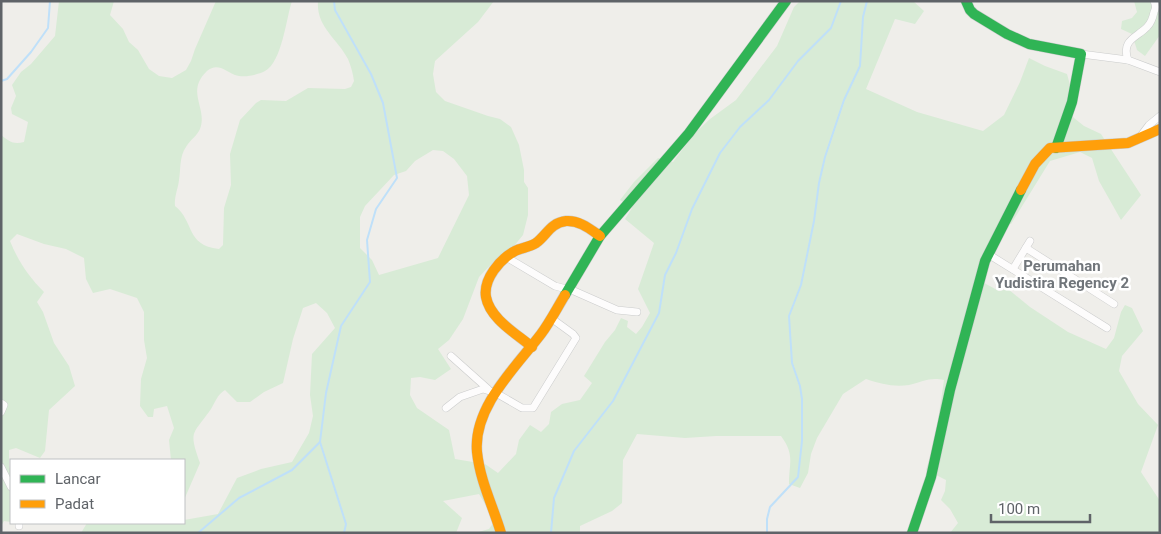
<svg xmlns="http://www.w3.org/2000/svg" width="1161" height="534" font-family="Roboto,sans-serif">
<rect width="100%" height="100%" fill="#efeeea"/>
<g fill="#d8ebd6" fill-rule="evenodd">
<path d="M59 1H114L110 15 123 29 129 42 138 50 149 69 159 76 172 78 186 70 191 61 195 49 216 1H292C286 19 282 62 265 71 257 75 244 78 235 75 226 71 217 62 207 71 185 92 208 108 200 129 197 136 190 140 186 147 179 157 181 169 179 180 178 189 174 197 175 206 195 222 185 245 219 249L223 245 224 208 231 185 230 154 240 120 256 103 261 100 286 101 308 88 345 89 351 87 354 81C353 74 351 66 348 59 337 38 316 27 318 1H494L478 22 435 61 433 74 436 92 445 101 488 116 500 119 511 127 519 145 524 170V182L528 188V215L523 235 514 246 499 256 479 277 463 319 449 340 438 349 451 369 435 380 420 377 411 378 410 395 417 408 449 430 455 459 485 464 498 473 516 454 519 440 530 425 541 432 549 424 551 412 562 404 580 400 592 383 584 376 605 342 615 330 621 318 628 321 627 327 636 334 642 327 650 313 638 289 654 243 625 219 632 208 620 200 634 182 658 158 673 162 695 133 710 119 736 100 777 46 794 7 800 1H913L924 11 915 24 895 19 866 89 917 112 983 131 1004 115 1020 82 1029 58 1045 66 1067 74 1070 85 1066 107 1074 118 1084 126 1101 134 1141 195 1121 220 1099 181 1092 158 1080 152 1050 161 1011 224 1000 222 987 246 976 275 986 284 999 291 1008 289 1030 307 1068 332 1106 349 1114 338 1121 312 1125 305 1132 308 1143 331 1122 356 1119 371 1138 404 1158 425 1141 472 1160 501V531L1156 533H950L958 523 950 509 941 500 945 491 946 480 926 470 935 441 944 380C929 377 923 382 909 385 893 387 881 384 866 379L843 394 817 438 811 454 808 473 800 488 789 484C789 462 795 455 781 436H716L685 438 637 434 623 460 622 503 612 511 580 526V533H475L489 529 494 522 493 517 479 494 443 501 462 518 456 533H81L87 523H184V520L218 514 237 478 261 469 292 462 309 433 313 416 310 395 312 354 335 328 327 313 316 303 303 308 293 339 283 383 264 392 250 402H237L225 390C217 395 216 401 211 409 193 435 188 430 200 463L184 500V460H171L169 440 174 428 167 406 154 409 153 417H148L140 406 141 379 147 358 144 340V312L137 298 110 289 93 293 86 279 84 258 66 249 44 244 17 234 10 241C18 261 29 277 44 292L37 302 43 312 54 343 69 366 75 386 49 410 45 451 40 458 16 448 9 450V466L11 472V522L4 521 1 526V135C9 141 13 145 24 142L28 122 12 114 11 108 16 96 12 85 21 72 31 64 55 36ZM433 150 443 151 454 159 467 176 469 195 438 258 379 275 372 260 360 248V217L365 206 394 175 406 171 415 161Z"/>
<polygon points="1134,1 1160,1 1160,35 1145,56 1137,50 1132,34 1121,29 1122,21 1132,18 1137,12"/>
</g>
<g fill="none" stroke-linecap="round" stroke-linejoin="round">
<g stroke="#bfe0f9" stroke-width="2">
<polyline points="1,81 7,79 31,52 48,28 50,1"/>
<polyline points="320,442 346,524 344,533"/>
<polyline points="198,533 239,498 292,470 320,442 326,393 341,326 370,282 367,240 376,209 397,178 383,103 371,74 335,10 334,1"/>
<polyline points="551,533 554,498 574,451 613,401 659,313 665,275 676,253 692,209 720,153 740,127 769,100 798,61 831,28 841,1"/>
<polyline points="767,533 767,519 770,507 798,477 802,441 802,399 800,386 792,363 789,316 801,285 814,221 819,183 825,157 844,100 860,66 863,17 867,1"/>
</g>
<defs>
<g id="street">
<polyline points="1081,54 1128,60 1160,72"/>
<path d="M1128 60C1121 40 1136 38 1147 27 1151 23 1153 17 1154 12 1156 8 1156 6 1154 1"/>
<polyline points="1140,137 1149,125 1160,116"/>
<polyline points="1026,248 1114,304"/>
<polyline points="988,254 1107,328"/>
<polyline points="506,257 555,286 574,291 617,310 637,312"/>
<polyline points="1013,269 1030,241"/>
<polyline points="451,356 488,389"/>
<polyline points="1,403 4,405 1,412"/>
<polyline points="446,408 460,397 483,389 496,393 522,408 533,408 576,338 573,334 551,318"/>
<polyline points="1,467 11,487"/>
<polyline points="19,523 19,526"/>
</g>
<g id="fast">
<polyline points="966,1 970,10 974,14 1007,34 1029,44 1081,54 1072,102 1056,148"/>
<polyline points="565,295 600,236 689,133 786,1"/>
<polyline points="912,533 931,477 950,390 985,261 1021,190"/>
</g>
<g id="slow">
<polyline points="1021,190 1035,164 1050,148 1128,143 1160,129"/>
<path d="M532 347C517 334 490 319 486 297 483 279 500 259 515 251 521 248 530 247 536 243 547 235 550 223 566 221 579 220 590 229 600 236"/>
<path d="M501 533C493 506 480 481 477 452 473 407 516 367 541 334 550 322 557 308 565 295"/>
</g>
</defs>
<use href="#street" stroke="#cbcccc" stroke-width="8"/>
<use href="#fast" stroke="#cacacb" stroke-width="11"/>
<use href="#slow" stroke="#cacacb" stroke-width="11"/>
<use href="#street" stroke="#fdfcfc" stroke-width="7"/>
<use href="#fast" stroke="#30b455" stroke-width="10"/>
<use href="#slow" stroke="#ff9f0a" stroke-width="10"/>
</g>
<g text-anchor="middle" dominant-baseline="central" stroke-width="5" stroke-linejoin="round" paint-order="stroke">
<g font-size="15" font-weight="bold" fill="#70757a" stroke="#fff">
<text x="1062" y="266">Perumahan<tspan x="1062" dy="17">Yudistira Regency 2</tspan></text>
</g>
</g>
<rect width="1161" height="534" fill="none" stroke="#5f6368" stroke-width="5"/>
<rect x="10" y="459" width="175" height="65" fill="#ffffff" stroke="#bfc1c3"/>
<rect x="20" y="475" width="25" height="8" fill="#30b455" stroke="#bfc1c3"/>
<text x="55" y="484" font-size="15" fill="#5f6368">Lancar</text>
<rect x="20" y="500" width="25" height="8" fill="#ff9f0a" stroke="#bfc1c3"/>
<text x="55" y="509" font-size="15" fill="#5f6368">Padat</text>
<path d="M991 514v8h99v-8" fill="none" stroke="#5f6368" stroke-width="2.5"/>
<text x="998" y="514" font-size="15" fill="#5f6368" stroke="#ffffff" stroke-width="4" paint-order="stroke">100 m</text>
</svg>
